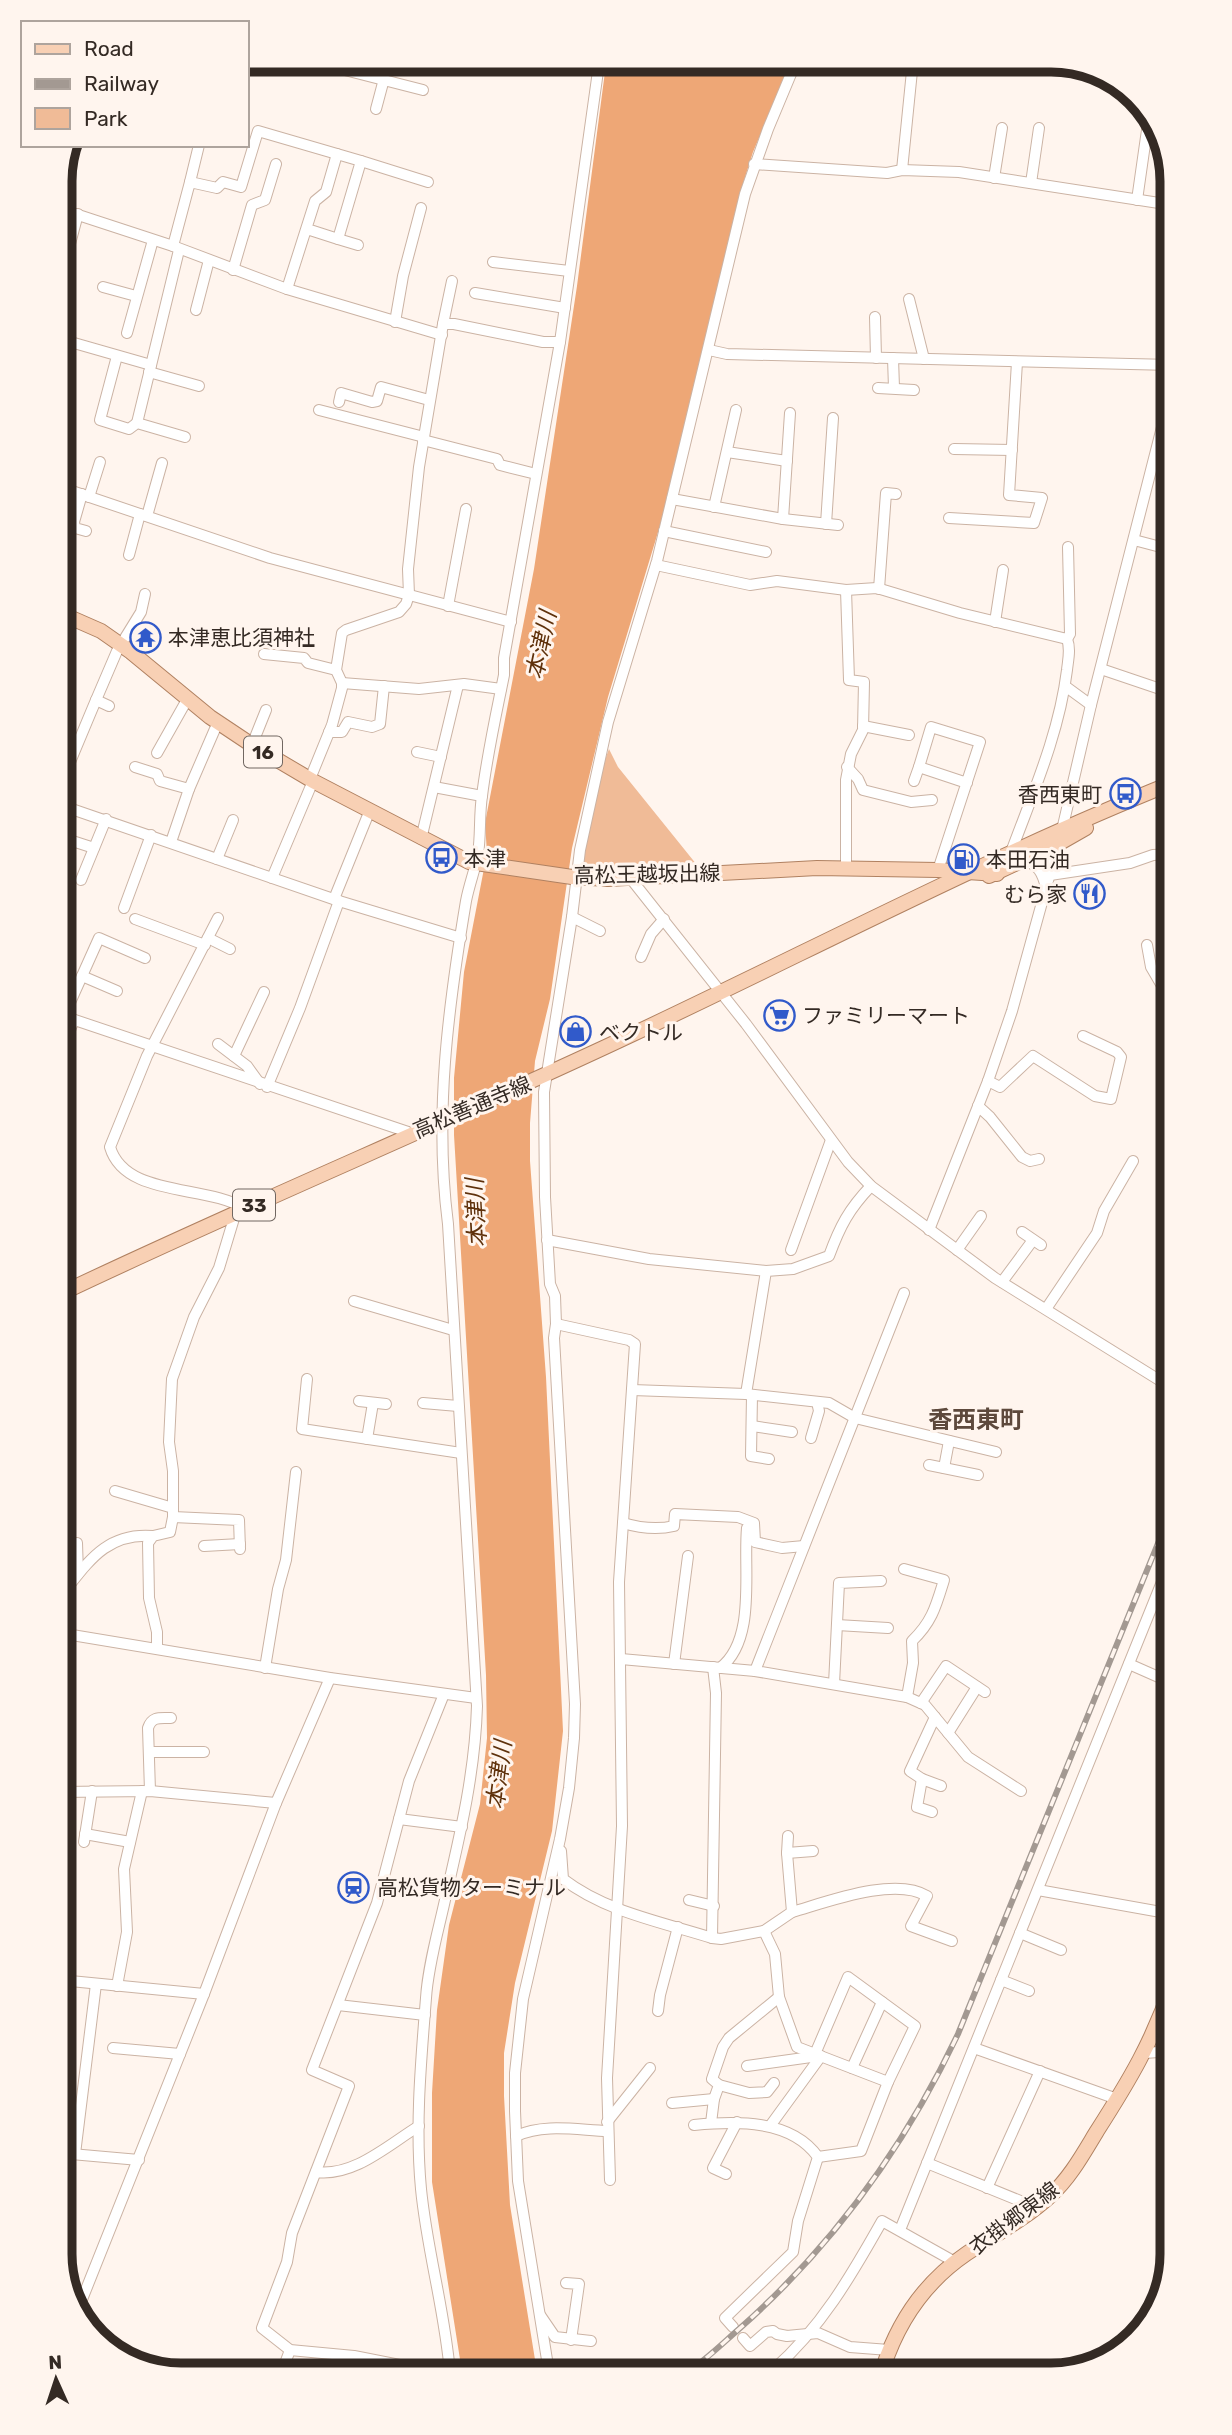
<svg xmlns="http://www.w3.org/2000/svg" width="1232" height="2435" font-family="Rubik,'Noto Sans JP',sans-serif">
<rect width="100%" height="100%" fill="#fff5ee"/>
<polygon fill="#f0bb97" points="609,749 618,767 701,870 626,875 580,871 603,765"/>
<polygon fill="#eea776" points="791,62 753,152 741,190 662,519 608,697 572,848 550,999 535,1061 530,1123 530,1161 546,1377 563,1731 552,1831 515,1983 504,2053 504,2096 510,2205 537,2372 462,2372 432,2182 432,2093 437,2010 449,1925 480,1804 487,1738 486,1675 454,1135 454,1078 464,972 487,853 485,823 534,569 577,286 606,64"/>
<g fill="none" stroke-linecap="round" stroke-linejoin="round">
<defs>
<g id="minor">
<polyline points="333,67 423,90"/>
<polyline points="376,109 384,79"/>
<polyline points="361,161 428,182"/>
<polyline points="754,164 887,173 902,170 959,172 1172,205"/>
<polyline points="902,170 913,61"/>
<polyline points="994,178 1002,128"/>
<polyline points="190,182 199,145"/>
<polyline points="1031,183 1039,128"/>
<polyline points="1137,200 1149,116"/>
<polyline points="60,209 173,246 287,289 442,335"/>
<polyline points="338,239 358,245"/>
<polyline points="173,246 190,182 217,188 223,182 241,187 258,131 337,154"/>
<polyline points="493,262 569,271"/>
<polyline points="233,270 252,205 265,200 276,164"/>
<polyline points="60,281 78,214"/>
<polyline points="103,287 136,296"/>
<polyline points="287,289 315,201 326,192 337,154 361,161 338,239 307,229"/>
<polyline points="475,293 565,308"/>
<polyline points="909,299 924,359"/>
<polyline points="196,310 209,260"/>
<polyline points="875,317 876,358"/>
<polyline points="395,322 403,276 421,208"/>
<polyline points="443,324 452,281"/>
<polyline points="127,333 153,240"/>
<polyline points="67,341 151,365"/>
<polyline points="709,350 727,354 1172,365"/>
<polyline points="117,356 100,420 129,429 137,423 185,437"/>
<polyline points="893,358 894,388"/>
<polyline points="149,372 199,386"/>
<polyline points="60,382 64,364"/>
<polyline points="878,388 914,390"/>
<polyline points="339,402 341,393 372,402 377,401 381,387 429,400"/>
<polyline points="319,410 424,437"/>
<polyline points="137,423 179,250"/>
<polyline points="423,440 497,459 500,465 536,474"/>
<polyline points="954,449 1012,450"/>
<polyline points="727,452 787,461"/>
<polyline points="60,487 270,558 511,622"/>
<polyline points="82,494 74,522 75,528 86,531"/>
<polyline points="89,497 100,462"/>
<polyline points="672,499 783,519 838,525"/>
<polyline points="714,507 736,410"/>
<polyline points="147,516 162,463"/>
<polyline points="949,518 1034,523 1042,498 1009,495 1017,362"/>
<polyline points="783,519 790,413"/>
<polyline points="826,524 833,418"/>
<polyline points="664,531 766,552"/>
<polyline points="1134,540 1172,550"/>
<polyline points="129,555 140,514"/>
<path d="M656 565 750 585 777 581 846 590 877 588 960 613 1067 639C1071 649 1068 660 1067 670 1059 735 1032 795 1010 855"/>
<polyline points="879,589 886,493 896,494"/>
<polyline points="846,590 849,680 864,682 863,730 851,754 846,780 846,868"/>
<polyline points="448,606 466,509"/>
<polyline points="995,622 1003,570"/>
<polyline points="1067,639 1070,634 1068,547"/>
<polyline points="264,654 304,658 308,663 336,670"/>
<polyline points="1101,669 1172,693"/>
<polyline points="342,683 419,689 464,684 501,689"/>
<polyline points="1065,686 1091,705"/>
<polyline points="96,700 117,651 141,612 145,594"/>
<polyline points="863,726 909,735"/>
<polyline points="329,732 342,732 348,722 372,727 380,724 384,686"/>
<polyline points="252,745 266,710"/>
<polyline points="417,752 441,757"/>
<polyline points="157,753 188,698"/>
<polyline points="135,767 157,774 160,781 189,789 171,842"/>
<polyline points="847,767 858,779 863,790 911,802 932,800"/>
<polyline points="310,779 332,725 342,688 342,683 336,670 342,633 346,630 399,612 406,604 409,595 408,569 419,467 443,324 454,324 543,342 560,342"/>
<polyline points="914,781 919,767"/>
<polyline points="60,786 96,700 109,706"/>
<polyline points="434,787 482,796"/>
<polyline points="189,789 218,722"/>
<polyline points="60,805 339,901 461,938"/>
<polyline points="60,837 94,848"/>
<polyline points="421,839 458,685"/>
<polyline points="217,859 233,820"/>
<path d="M1023 861C1038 863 1043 874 1046 888"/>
<polyline points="938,870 980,742 931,727 919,767 967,783"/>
<polyline points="1050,875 1130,863 1153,855 1172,854"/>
<polyline points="272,878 313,781"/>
<polyline points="631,879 746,1024 848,1162 871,1186 995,1278 1172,1388"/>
<polyline points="81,880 106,819"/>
<polyline points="334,899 370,810"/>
<polyline points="124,908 151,835"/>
<polyline points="572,917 600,931"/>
<path d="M218 918 147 1056 110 1147C125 1198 207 1184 245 1209"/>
<polyline points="135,919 205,945"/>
<polyline points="208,938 230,949"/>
<polyline points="1147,945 1151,967 1172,1003"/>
<polyline points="641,957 651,934 664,919"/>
<polyline points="82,976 117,991"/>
<polyline points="60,1015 411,1133"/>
<polyline points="64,1016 99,938 145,958"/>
<polyline points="218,1044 247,1066 260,1084"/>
<polyline points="60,1055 74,1020"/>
<polyline points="234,1056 264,992"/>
<polyline points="988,1081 1000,1087 1033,1056 1095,1096 1111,1099 1121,1057 1117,1052 1083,1036"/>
<polyline points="267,1087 300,1008 339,901"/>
<polyline points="978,1106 990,1117 1022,1157 1030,1161 1039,1159"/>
<polyline points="929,1230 988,1081 1012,1011 1062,830 1091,705 1172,388"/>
<polyline points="1022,1232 1041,1245"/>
<polyline points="547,1240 649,1259 766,1271"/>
<polyline points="791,1250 831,1140"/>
<polyline points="957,1250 981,1216"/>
<polyline points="1002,1282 1033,1240"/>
<polyline points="354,1301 453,1330"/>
<polyline points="1046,1309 1097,1233 1104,1211 1133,1161"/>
<polyline points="556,1324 629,1340 635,1344 619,1582 622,1826 607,2078 610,2180"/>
<polyline points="307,1379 302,1429 461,1453"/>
<polyline points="632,1390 746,1394 829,1403 855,1418 996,1452"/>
<path d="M746 1394 766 1271 793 1269 829 1256C840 1226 849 1209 871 1186"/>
<polyline points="752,1395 751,1456 769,1459"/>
<polyline points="359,1401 386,1404"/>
<polyline points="423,1403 458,1406"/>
<polyline points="752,1426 792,1432"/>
<polyline points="811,1438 819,1411 817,1402"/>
<polyline points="367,1439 373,1403"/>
<polyline points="929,1465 978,1475"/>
<polyline points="944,1468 949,1441"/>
<polyline points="115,1491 173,1508"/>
<polyline points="173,1517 173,1471 169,1442 172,1379 194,1317 219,1268 235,1215"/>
<path d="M623 1523C640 1528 657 1530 674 1526L675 1514 738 1517 754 1523 755 1542 782 1548 804 1546"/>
<polyline points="77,1543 78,1574"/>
<polyline points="204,1546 240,1544"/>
<path d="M904 1569 944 1580C936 1606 932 1622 912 1641L913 1663 907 1697"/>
<path d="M60 1597C87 1564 105 1532 153 1536"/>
<polyline points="837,1625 888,1628"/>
<polyline points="60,1633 330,1678 476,1698"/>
<polyline points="157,1648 157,1632 149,1598 148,1543 153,1536 170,1532 173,1517 239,1520 240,1549"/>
<polyline points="621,1659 755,1671 907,1697 925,1705 968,1757 1021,1791"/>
<polyline points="674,1664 688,1556"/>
<polyline points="1129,1664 1172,1683"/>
<polyline points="265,1668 278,1589 286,1560 296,1472"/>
<path d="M720 1668C757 1640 743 1569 747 1528"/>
<polyline points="755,1671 904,1293"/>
<polyline points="834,1684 839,1583 881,1581"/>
<polyline points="921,1703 946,1666 985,1692"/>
<polyline points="935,1717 910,1771 922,1779 941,1786"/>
<polyline points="948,1733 977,1687"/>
<polyline points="149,1752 204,1752"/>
<polyline points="922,1779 917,1807 932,1812"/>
<path d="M150 1791 148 1728C152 1716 160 1718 171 1718"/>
<polyline points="60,1792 150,1791 276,1803"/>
<polyline points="399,1819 462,1827"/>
<polyline points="85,1834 130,1842"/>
<polyline points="84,1842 92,1791"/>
<path d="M561 1851 563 1879C606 1912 662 1922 712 1938L721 1939 764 1931 775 1954 779 1997 797 2047 888 2082"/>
<polyline points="787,1853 813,1851"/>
<polyline points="1038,1890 1172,1914"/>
<polyline points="689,1900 714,1906"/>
<path d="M792 1912C827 1902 895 1876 927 1896L911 1926 952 1941"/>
<polyline points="764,1931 792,1912 787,1853 788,1836"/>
<polyline points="1020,1933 1061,1950"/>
<polyline points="712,1938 716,1693 713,1667"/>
<polyline points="60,1980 204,1994"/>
<polyline points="1001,1980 1029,1991"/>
<polyline points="117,1986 127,1932 124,1869 142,1791"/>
<polyline points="338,2005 425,2015"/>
<polyline points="658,2011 660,1995 678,1927"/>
<polyline points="113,2048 180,2054"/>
<polyline points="974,2048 1117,2099"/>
<polyline points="1145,2053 1172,2051"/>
<polyline points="747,2066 811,2057 815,2054 848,1977 915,2026 888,2082 861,2151 818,2157"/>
<polyline points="852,2068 882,2002"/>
<polyline points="719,2085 749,2093 767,2092 774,2083"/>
<polyline points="672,2103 714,2099"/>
<polyline points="607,2122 650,2068"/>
<polyline points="711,2123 714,2099 719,2085 712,2079 723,2047 729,2038 779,1997"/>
<path d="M694 2125C736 2121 791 2119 818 2157L798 2221 793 2252 725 2318 733 2327"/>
<polyline points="770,2126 821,2056"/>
<path d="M516 2136C544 2123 577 2130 608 2131"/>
<polyline points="60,2153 139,2160"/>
<polyline points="75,2154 96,1984"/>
<polyline points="927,2163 1035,2207"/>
<path d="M316 2172C354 2177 388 2145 419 2126"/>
<polyline points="726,2174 713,2168 737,2122"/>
<polyline points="987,2188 1040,2071"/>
<polyline points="900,2230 1172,1557"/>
<polyline points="566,2283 579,2284 571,2340"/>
<polyline points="77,2312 204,1994 276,1803 330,1678"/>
<polyline points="540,2315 555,2337 591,2341"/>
<polyline points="743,2338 750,2346 766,2332 773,2331 777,2334 787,2336 818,2333 850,2347 889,2350"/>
<path d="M773 2370C821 2328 851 2276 882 2221L955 2262"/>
<polyline points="549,2372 518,2181 515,2111 515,2073 523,1999 560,1839 569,1788 574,1738 575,1704 554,1338 556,1324 555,1296 550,1284 545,1197 544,1092 572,917 580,850 608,722 657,561 745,194 768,129 796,62"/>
<polyline points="440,2373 354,2356 290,2350 262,2328 287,2262 292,2233 349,2086 312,2070 377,1903 409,1781 444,1694"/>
<path d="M450 2373C445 2311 427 2251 421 2189 415 2126 421 2061 426 1998 428 1966 438 1932 445 1900 460 1835 475 1773 477 1706L448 1224C434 1115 448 1008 466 901 469 885 475 870 478 854 481 835 479 815 482 796 487 755 496 715 504 675V658L560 342 599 64"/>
<polyline points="281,2374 290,2350"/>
</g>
<g id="major">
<polyline points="60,613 101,631 131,652 210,717 252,745 313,781 469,862 572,877 608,879 817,868 938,870 997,874"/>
<polyline points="989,876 1058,844 1086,828"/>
<path d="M60 1294C249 1204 442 1124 631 1035 812 950 988 857 1172 783"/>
<path d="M883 2368C898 2322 925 2282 966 2254 994 2235 1025 2219 1050 2196 1070 2178 1083 2154 1097 2131 1129 2081 1153 2041 1172 1984"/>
</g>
</defs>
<use href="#minor" stroke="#cbb3a4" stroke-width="12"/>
<use href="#major" stroke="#b08161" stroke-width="16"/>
<use href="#minor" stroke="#fff" stroke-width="10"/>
<use href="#major" stroke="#f8d0b4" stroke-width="14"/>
<defs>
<path id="rail" d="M690 2370C708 2358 723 2343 739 2329 832 2247 905 2146 958 2034L1172 1509"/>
</defs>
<use href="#rail" stroke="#a39992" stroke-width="6"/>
<use href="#rail" stroke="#fff5ee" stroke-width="3.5" stroke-dasharray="10" stroke-linecap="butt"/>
</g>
<defs>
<symbol id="temple-ring" viewBox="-11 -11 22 22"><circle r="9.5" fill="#fff5ee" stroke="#315aca" stroke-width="1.5"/><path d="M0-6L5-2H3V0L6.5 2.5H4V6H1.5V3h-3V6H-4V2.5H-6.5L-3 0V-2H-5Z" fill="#315aca"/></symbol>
<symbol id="bus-ring" viewBox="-11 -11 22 22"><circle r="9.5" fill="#fff5ee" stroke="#315aca" stroke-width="1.5"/><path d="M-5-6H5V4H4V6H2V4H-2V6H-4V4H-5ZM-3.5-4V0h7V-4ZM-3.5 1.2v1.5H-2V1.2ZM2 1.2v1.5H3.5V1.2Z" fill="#315aca"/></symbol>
<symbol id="fuel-ring" viewBox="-11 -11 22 22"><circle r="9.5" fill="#fff5ee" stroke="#315aca" stroke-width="1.5"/><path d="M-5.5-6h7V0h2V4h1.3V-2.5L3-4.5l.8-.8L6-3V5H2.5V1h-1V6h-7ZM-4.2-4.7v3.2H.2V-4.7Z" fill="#315aca"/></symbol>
<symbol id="restaurant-ring" viewBox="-11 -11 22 22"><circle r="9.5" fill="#fff5ee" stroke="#315aca" stroke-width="1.5"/><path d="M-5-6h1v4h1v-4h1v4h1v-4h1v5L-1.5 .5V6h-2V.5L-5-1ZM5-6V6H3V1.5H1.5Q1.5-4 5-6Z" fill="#315aca"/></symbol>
<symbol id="supermarket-ring" viewBox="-11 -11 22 22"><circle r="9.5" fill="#fff5ee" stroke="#315aca" stroke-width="1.5"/><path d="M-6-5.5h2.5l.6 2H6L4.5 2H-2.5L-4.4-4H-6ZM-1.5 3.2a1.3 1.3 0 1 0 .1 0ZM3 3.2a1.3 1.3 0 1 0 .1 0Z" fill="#315aca"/></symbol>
<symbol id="shop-ring" viewBox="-11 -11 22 22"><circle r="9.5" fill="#fff5ee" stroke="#315aca" stroke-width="1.5"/><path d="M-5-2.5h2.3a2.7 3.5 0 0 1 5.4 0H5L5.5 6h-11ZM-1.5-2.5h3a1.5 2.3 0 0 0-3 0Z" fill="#315aca"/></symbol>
<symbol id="station-ring" viewBox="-11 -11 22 22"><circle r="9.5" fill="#fff5ee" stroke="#315aca" stroke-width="1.5"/><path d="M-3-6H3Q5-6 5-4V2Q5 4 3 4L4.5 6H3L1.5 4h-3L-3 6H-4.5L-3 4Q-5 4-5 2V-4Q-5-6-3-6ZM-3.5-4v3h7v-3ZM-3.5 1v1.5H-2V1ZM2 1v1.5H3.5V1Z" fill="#315aca"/></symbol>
</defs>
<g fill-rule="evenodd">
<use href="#temple-ring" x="128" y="620" width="35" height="35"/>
<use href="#bus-ring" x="1108" y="776" width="35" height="35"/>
<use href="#bus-ring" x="424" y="840" width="35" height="35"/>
<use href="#fuel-ring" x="946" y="842" width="35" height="35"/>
<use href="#restaurant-ring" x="1072" y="876" width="35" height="35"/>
<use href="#supermarket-ring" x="762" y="998" width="35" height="35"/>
<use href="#shop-ring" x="558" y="1014" width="35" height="35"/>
<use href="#station-ring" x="336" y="1870" width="35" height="35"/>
</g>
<g text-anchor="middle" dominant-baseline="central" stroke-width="6" stroke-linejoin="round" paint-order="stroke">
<g fill="#fff5ee" stroke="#716761" stroke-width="2">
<rect x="244" y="736.5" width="38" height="31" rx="5"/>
<rect x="233" y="1189.5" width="42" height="31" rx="5"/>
</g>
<g font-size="19" font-weight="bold" fill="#342a24">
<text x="263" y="752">16</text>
<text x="254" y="1205">33</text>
</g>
<g font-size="21" fill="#342a24" stroke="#fff5ee" text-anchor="start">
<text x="168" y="637">本津恵比須神社</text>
<text x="1102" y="794" text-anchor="end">香西東町</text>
<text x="464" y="858">本津</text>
<text x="986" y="859">本田石油</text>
<text x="1067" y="894" text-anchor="end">むら家</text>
<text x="802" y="1015">ファミリーマート</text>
<text x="599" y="1032">ベクトル</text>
<text x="377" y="1887">高松貨物ターミナル</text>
</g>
<g font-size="21" fill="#342a24" stroke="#fff5ee">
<text transform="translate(647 874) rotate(-1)">高松王越坂出線</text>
<text transform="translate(472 1107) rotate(-23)">高松善通寺線</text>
<text transform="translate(1014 2218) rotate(-37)">衣掛郷東線</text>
</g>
<g font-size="23" font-style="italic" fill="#5f310b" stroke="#fff5ee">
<text transform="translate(541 645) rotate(-78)">本津川</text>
<text transform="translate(476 1213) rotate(-93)">本津川</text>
<text transform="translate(499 1775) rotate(-83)">本津川</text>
</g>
<g font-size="24" font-weight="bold" fill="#5d493c" stroke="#fff5ee">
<text x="976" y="1420">香西東町</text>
</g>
</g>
<path d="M0 0H1232V2435H0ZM181 72H1051A109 109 0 0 1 1160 181V2254A109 109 0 0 1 1051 2363H181A109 109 0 0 1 72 2254V181A109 109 0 0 1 181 72Z" fill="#fff5ee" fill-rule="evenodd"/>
<path fill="none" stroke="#342a24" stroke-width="9" d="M181 72H1051A109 109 0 0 1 1160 181V2254A109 109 0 0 1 1051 2363H181A109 109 0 0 1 72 2254V181A109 109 0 0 1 181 72Z"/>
<rect x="21" y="21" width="228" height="126" fill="#fff5ee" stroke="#aea49d" stroke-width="2"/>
<rect x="35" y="44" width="35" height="10" fill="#f8d0b4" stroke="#aea49d" stroke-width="2"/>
<text x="84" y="56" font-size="21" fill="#342a24">Road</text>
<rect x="35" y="79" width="35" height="10" fill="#a39992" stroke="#aea49d" stroke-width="2"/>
<text x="84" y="91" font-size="21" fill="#342a24">Railway</text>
<rect x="35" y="108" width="35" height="21" fill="#f0bb97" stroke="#aea49d" stroke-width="2"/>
<text x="84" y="126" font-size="21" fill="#342a24">Park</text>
<g transform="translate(56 2379) rotate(357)" stroke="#fff5ee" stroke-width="5" paint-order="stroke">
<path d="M0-5L12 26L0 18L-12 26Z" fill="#342a24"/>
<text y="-10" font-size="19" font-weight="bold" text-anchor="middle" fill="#342a24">N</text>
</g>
</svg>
